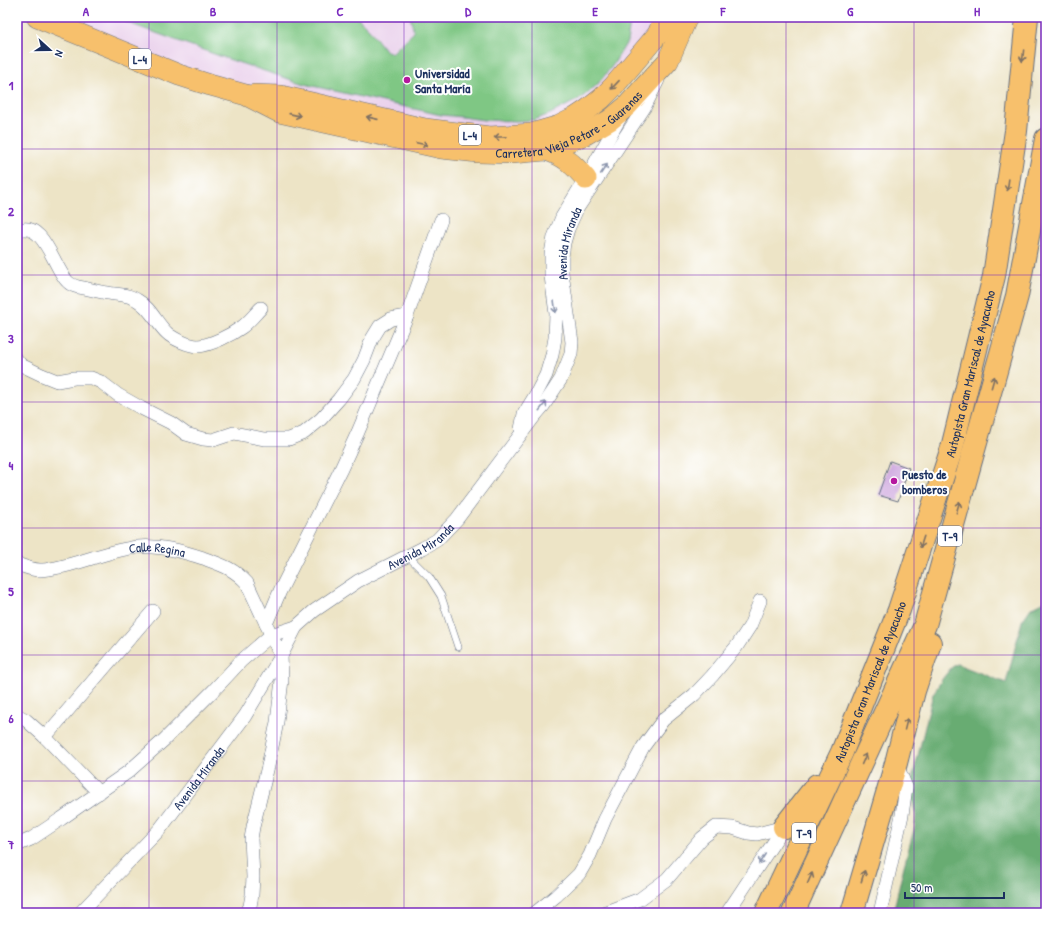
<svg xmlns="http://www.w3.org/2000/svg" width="1063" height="930" font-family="'Patrick Hand',sans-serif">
<rect width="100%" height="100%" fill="#fff"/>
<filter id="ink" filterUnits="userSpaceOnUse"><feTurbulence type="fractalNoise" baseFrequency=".025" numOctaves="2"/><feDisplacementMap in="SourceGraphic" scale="8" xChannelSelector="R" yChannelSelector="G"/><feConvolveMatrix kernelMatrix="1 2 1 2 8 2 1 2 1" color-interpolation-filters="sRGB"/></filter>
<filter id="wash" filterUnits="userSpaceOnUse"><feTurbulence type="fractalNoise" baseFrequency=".012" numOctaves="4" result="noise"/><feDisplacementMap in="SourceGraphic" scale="16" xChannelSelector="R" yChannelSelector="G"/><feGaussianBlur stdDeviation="0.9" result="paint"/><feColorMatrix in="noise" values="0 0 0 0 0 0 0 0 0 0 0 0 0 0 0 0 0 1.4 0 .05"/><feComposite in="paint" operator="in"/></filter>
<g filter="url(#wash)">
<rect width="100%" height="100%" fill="#ede4c6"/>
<polygon fill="#ead1ec" points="37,17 665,17 613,87 531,134 246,95"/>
<polygon fill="#7fc784" stroke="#4d7b71" points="115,17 227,17 234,20 262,21 274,17 357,17 369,29 385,50 392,53 414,32 410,17 631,17 627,42 613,65 597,85 581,98 550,114 534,120 517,121 484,120 462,117 441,115 304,84 228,59 131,24"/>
<polygon fill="#67ac72" stroke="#416e68" points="1043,602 1046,602 1046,913 893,913 904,866 915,826 916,816 911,795 912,780 933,694 943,678 951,668 957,664 1006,683 1022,621 1031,608"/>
<g id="blocks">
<polygon fill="#cba2dd" points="890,461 909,468 898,501 878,495"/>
</g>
</g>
<g filter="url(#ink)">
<use href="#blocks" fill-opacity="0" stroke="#646e82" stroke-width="1"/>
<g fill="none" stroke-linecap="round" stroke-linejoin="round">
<defs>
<polyline id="lane" points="408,556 429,577 441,596 458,647"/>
<g id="street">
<path d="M17 231C43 218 54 268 67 281 71 286 78 287 84 288 92 290 100 292 108 293 117 295 129 294 137 300 150 307 157 324 167 333 173 339 190 346 198 346 211 345 231 335 242 327 249 322 255 314 261 308"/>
<polyline points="17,360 21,365 42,375 57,381 74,378 91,378 101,382 118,395 141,408 171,423 186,434 203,439 213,440 234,433 264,439 289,439 304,433 321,419 339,399 354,379 364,360 372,339 380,326 391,319 407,316"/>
<polyline points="521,429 524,414 535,396 546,375 552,355 555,338 556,314 551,276 551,254 554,237 562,217 591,170 622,114"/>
<path id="s1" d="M17 564C25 567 32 570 40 570 45 570 50 569 55 568 83 563 109 550 138 547 160 545 182 551 203 558 222 565 233 568 247 583L281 656 282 680 277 722 268 766 253 827 251 839 253 877 252 895 250 906 247 913"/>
<polyline points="266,624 280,591 341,469 358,432 407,316 441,220"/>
<polyline points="17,715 26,720 45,737 99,793"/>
<polyline points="45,737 153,611"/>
<polyline points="17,845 31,839 61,819 128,772 164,740 214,690 241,661 271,635 296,627"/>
<path id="s2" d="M80 913 160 829 245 716 281 656 296 627 314 611 358 581 423 548 437 540 457 519 533 418 544 405 561 379 571 354 572 342 562 273V257L564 243 568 229 577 209 644 108 658 80"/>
<polyline points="535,913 556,896 579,874 590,855 605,819 643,747 663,720 694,695 712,676 737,646 750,626 760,601"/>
<polyline points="603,913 640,899 667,879 702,838 716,827 733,828 748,833 757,834 784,827"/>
<polyline points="727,913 784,827"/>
<polyline points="880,913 902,815 906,787 896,763"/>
</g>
<g id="primary">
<path id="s3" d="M37 17 179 75 210 85 246 95 279 112 441 148 478 152 512 153 546 150 586 134 610 120 627 106 668 61 687 17"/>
<polyline points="254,95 281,96 425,129 490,137 531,134 559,126 575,118 587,110 601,99 613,87 658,34 665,17"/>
<path d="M546 150C565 156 573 164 586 179"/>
</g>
<g id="highway">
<polyline points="784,827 817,785"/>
<path id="s4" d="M766 913 842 752 899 610 952 448 994 276 1016 131 1027 17"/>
<polyline points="793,913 925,625 1017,296 1046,139"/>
<polyline points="852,913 896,763 914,691 930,643"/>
</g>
</defs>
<use href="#lane" stroke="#646e82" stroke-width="8"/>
<use href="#street" stroke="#646e82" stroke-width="14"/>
<use href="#primary" stroke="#646e82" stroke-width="22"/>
<use href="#highway" stroke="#646e82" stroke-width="24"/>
<use href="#lane" stroke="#fff" stroke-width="7"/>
<use href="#street" stroke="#fff" stroke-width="13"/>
<use href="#primary" stroke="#f7c06c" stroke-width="21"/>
<use href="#highway" stroke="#f7c06c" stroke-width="22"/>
</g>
<defs><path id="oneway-shaft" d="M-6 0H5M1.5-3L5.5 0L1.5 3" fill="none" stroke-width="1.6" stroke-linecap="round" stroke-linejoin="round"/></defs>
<g stroke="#7e7064">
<use href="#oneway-shaft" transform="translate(1023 56) rotate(96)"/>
<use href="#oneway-shaft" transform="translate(615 85) rotate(133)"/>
<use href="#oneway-shaft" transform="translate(295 115) rotate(13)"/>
<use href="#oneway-shaft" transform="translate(372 118) rotate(-167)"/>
<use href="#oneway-shaft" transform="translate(500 137) rotate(177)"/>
<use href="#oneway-shaft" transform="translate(422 144) rotate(12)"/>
<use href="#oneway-shaft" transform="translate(1008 185) rotate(98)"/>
<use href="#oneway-shaft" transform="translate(993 382) rotate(-74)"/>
<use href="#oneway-shaft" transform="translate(958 507) rotate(-74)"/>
<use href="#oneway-shaft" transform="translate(922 542) rotate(108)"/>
<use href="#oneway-shaft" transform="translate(906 724) rotate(-76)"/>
<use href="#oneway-shaft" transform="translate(864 759) rotate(-66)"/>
<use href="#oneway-shaft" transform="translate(863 876) rotate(-73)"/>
<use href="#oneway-shaft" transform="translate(810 878) rotate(-66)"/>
</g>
<g stroke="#8d97ae">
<use href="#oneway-shaft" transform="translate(604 169) rotate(-56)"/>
<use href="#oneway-shaft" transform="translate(555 307) rotate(82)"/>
<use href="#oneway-shaft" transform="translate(543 406) rotate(-51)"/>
<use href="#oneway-shaft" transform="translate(762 859) rotate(123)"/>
</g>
</g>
<path fill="none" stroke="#7b2cbf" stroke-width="1" stroke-opacity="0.55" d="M149 17V913M277 17V913M404 17V913M532 17V913M659 17V913M786 17V913M914 17V913M17 149H1046M17 275H1046M17 402H1046M17 528H1046M17 655H1046M17 781H1046"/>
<g fill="#b5179e" stroke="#fff" stroke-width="1.5">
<circle cx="407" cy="80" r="4"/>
<circle cx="894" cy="481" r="4"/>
</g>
<g text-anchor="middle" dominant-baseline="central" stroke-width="4" stroke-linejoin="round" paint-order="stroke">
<g fill="#fff" stroke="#5f6d8e" stroke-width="1">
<rect x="129" y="49" width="22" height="20" rx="3"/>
<rect x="459" y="125" width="22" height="20" rx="3"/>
<rect x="938" y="526" width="24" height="20" rx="3"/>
<rect x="792" y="823" width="24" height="20" rx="3"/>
</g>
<g font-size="12" font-weight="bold" fill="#1b2f5e">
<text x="140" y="59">L-4</text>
<text x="470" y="135">L-4</text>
<text x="950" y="536">T-9</text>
<text x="804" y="833">T-9</text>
</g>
<g font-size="13" font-weight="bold" fill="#1b2f5e" stroke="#fff" text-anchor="start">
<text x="415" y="73">Universidad<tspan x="415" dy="15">Santa María</tspan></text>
<text x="902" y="474">Puesto de<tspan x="902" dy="15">bomberos</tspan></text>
</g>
<g font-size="13" fill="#1b2f5e" stroke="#fff">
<text stroke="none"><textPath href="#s3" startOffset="562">Carretera Vieja Petare - Guarenas</textPath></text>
<text stroke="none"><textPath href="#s2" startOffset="869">Avenida Miranda</textPath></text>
<text stroke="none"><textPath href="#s4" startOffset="578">Autopista Gran Mariscal de Ayacucho</textPath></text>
<text stroke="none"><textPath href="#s2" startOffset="509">Avenida Miranda</textPath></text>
<text stroke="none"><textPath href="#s1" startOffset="144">Calle Regina</textPath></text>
<text stroke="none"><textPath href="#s4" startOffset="254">Autopista Gran Mariscal de Ayacucho</textPath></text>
<text stroke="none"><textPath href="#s2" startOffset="180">Avenida Miranda</textPath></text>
</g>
</g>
<rect width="1063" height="930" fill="none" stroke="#fff" stroke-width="44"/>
<g transform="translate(50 50) rotate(111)" stroke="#ffffff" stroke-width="3" paint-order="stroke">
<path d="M0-3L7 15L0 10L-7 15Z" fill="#1b2f5e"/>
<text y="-6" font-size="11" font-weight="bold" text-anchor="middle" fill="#1b2f5e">N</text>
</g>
<path d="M905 892v6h99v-6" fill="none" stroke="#1b2f5e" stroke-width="2"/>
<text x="911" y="892" font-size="12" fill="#1b2f5e" stroke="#ffffff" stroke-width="3" paint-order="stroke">50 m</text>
<rect x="22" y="22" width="1019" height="886" fill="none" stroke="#7b2cbf" stroke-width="1.5"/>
<g font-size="13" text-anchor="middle" font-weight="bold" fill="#7b2cbf">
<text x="86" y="16">A</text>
<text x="213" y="16">B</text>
<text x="340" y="16">C</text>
<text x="468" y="16">D</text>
<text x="595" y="16">E</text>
<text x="723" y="16">F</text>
<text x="850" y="16">G</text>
<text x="977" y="16">H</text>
<text x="11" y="90">1</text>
<text x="11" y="216">2</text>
<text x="11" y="343">3</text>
<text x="11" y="470">4</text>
<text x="11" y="596">5</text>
<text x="11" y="723">6</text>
<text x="11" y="849">7</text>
</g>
</svg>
